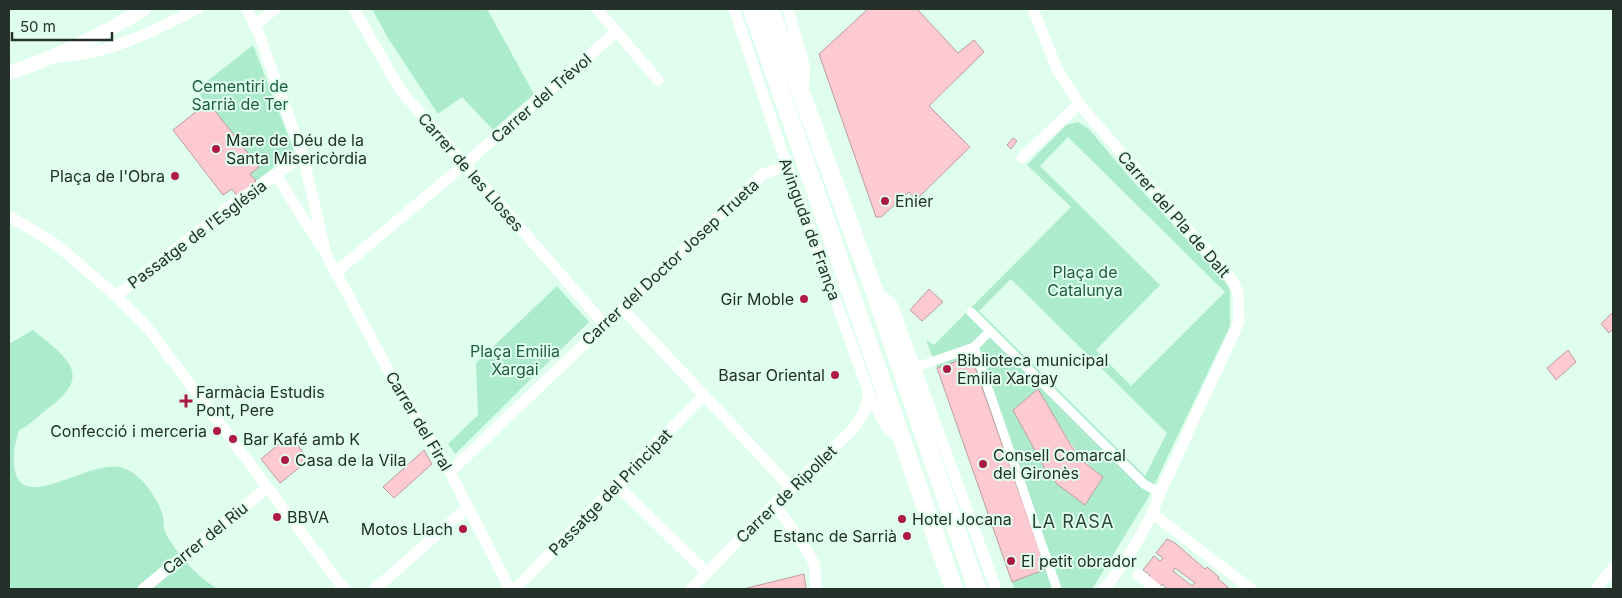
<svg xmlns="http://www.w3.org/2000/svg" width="1622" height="598" font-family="Inter,sans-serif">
<rect width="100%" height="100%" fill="#dffeee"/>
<g fill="#aceccc" fill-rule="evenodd">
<polygon points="372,9 487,9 534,94 493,130 462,97 438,114 388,38"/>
<polygon points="253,45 294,151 256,181 250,174 258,167 196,90"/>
<path d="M1078 122 1088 128 1131 179 1224 280 1230 290V326L1148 498 1094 586 1091 589H1015L1012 582 1046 569 971 356 937 368 926 340 934 345 1071 207 1027 165 1066 125ZM1068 137 1225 292 1131 386 1096 350 1160 285 1040 166ZM1011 279 1167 433 1145 476 979 311ZM1038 389C1058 422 1072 452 1102 477L1085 505 1057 484 1046 471 1013 410Z"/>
<polygon points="557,286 589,322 455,454 448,444 478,415 476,363"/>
<path d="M33 330C64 356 95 373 50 407 39 415 30 425 19 430 17 439 14 447 14 456 11 527 92 452 126 469 143 477 158 498 163 516 164 522 163 528 166 534 177 554 198 578 218 589H9V344Z"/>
</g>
<g fill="#fccad0" stroke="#bd9ca0" fill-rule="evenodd">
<polygon points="868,9 917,9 958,53 974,40 984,52 929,106 970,147 916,200 909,192 881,217 876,217 819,54"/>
<polygon points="208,102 259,167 250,174 256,181 237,196 232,189 223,195 173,130"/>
<polygon points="1013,138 1017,141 1011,149 1007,145"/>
<polygon points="929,289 943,302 922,321 910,310"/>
<polygon points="1613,312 1613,329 1609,333 1601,324"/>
<polygon points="1568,350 1576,362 1556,380 1547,368"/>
<polygon points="971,356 1046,569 1012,582 937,368"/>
<polygon points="1020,374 1027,380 1023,385 1017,379"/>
<polygon points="1038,389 1072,447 1085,463 1103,477 1085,505 1057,484 1046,471 1013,410"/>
<polygon points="290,435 309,460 280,483 261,459"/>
<polygon points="424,450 432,464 394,498 383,487"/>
<path d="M1167 539 1175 543 1205 569 1207 567 1219 577 1218 579 1228 587 1226 589H1168L1162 584 1160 587 1148 577 1150 575 1143 570 1154 556 1160 561 1163 558 1156 553ZM1175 568 1195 583 1192 586 1173 571Z"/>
<polygon points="804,574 806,589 743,589"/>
</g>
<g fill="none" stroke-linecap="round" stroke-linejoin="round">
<g stroke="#fff" stroke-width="9">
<polyline points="971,312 1144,484 1160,493"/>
<polyline points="974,347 1057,589"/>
<polyline points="917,367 974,347 990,331"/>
</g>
<g stroke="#fff" stroke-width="11">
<polyline points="247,9 259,34 303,156 326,254 392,377 450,472 510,589"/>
<polyline points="354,9 401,91 604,324"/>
<polyline points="597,9 658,80"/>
<polyline points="734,9 787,166 869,393 886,427 902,440"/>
<polyline points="788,9 805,68 803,92"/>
<path d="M1033 9 1057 69 1079 104 1232 280 1238 292 1239 322 1160 493C1148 528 1127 560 1104 589"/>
<polyline points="255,25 275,9"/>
<path d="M54 57C104 56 153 32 197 9"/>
<polyline points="1022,158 1079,104"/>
<polyline points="276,175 321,246"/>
<polyline points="9,216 57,245 116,296 147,327 344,589"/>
<polyline points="335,273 465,164 616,32"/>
<polyline points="875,293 891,302 996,589"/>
<polyline points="116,296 230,206 303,156"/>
<polyline points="622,308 791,488"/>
<polyline points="450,472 763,174 787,166"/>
<polyline points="616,484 707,573"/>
<polyline points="774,504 800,539 815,565 816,589"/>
<polyline points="1153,514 1251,589"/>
<polyline points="1138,574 1156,589"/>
<polyline points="143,589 267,488"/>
<polyline points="375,589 468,507"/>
<polyline points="515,589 704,395"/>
<polyline points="691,589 774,504 852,430 863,415 869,393"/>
<polyline points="1596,589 1613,568"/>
</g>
<path stroke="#fff" stroke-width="14" d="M9 73C56 57 102 35 144 9"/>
<g stroke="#fff" stroke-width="18">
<polyline points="752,9 954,589"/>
<polyline points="770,9 875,293 977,589"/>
</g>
</g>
<g fill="#ad1a48" stroke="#dffeee" stroke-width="2">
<circle cx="216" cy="149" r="5"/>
<circle cx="175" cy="176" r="5"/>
<circle cx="885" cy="201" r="5"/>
<circle cx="804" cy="299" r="5"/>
<circle cx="947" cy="369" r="5"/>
<circle cx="835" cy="375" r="5"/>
<path d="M183.5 393.5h5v5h5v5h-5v5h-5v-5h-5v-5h5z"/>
<circle cx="217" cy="431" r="5"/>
<circle cx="233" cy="439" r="5"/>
<circle cx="285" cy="460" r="5"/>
<circle cx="983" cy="464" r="5"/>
<circle cx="277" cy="517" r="5"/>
<circle cx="902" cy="519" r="5"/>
<circle cx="463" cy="529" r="5"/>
<circle cx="907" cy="536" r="5"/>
<circle cx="1011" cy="561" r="5"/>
</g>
<g text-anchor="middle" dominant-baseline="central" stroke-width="4" stroke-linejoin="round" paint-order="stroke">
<g font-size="16" fill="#1f5c43" stroke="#dffeee">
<text x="240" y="86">Cementiri de<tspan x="240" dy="18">Sarrià de Ter</tspan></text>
<text x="1085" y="272">Plaça de<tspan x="1085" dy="18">Catalunya</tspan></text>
<text x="515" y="351">Plaça Emilia<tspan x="515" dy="18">Xargai</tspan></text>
</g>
<g font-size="16" fill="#24302a" stroke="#dffeee">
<text transform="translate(541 98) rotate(-41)">Carrer del Trèvol</text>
<text transform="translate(471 172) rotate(49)">Carrer de les Lloses</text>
<text transform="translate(1174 214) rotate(49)">Carrer del Pla de Dalt</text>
<text transform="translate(810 229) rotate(70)">Avinguda de França</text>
<text transform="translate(197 234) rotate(-37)">Passatge de l'Església</text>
<text transform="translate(670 262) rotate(-43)">Carrer del Doctor Josep Trueta</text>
<text transform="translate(419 421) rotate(59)">Carrer del Firal</text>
<text transform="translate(610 492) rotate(-46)">Passatge del Principat</text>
<text transform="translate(786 494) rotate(-44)">Carrer de Ripollet</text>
<text transform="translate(205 538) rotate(-39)">Carrer del Riu</text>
</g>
<g font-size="16" fill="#24302a" stroke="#dffeee" text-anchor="start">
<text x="226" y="140">Mare de Déu de la<tspan x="226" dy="18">Santa Misericòrdia</tspan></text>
<text x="165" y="176" text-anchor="end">Plaça de l'Obra</text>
<text x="895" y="201">Enier</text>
<text x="794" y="299" text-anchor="end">Gir Moble</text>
<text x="957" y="360">Biblioteca municipal<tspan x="957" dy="18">Emilia Xargay</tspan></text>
<text x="825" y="375" text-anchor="end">Basar Oriental</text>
<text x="196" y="392">Farmàcia Estudis<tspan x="196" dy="18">Pont, Pere</tspan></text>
<text x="207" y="431" text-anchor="end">Confecció i merceria</text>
<text x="243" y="439">Bar Kafé amb K</text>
<text x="993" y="455">Consell Comarcal<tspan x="993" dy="18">del Gironès</tspan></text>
<text x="295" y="460">Casa de la Vila</text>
<text x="287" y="517">BBVA</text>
<text x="912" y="519">Hotel Jocana</text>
<text x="453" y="529" text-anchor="end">Motos Llach</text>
<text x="897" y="536" text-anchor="end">Estanc de Sarrià</text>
<text x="1021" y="561">El petit obrador</text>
</g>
<g font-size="18" letter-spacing="1" fill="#2d473b" stroke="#dffeee">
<text x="1073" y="521">LA RASA</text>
</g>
</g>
<rect width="1622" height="598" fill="none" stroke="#24302a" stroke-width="20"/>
<path d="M12 32v8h100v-8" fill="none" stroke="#24302a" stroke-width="2.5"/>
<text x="20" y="32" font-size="15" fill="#24302a" stroke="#dffeee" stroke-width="4" paint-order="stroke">50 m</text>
</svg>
